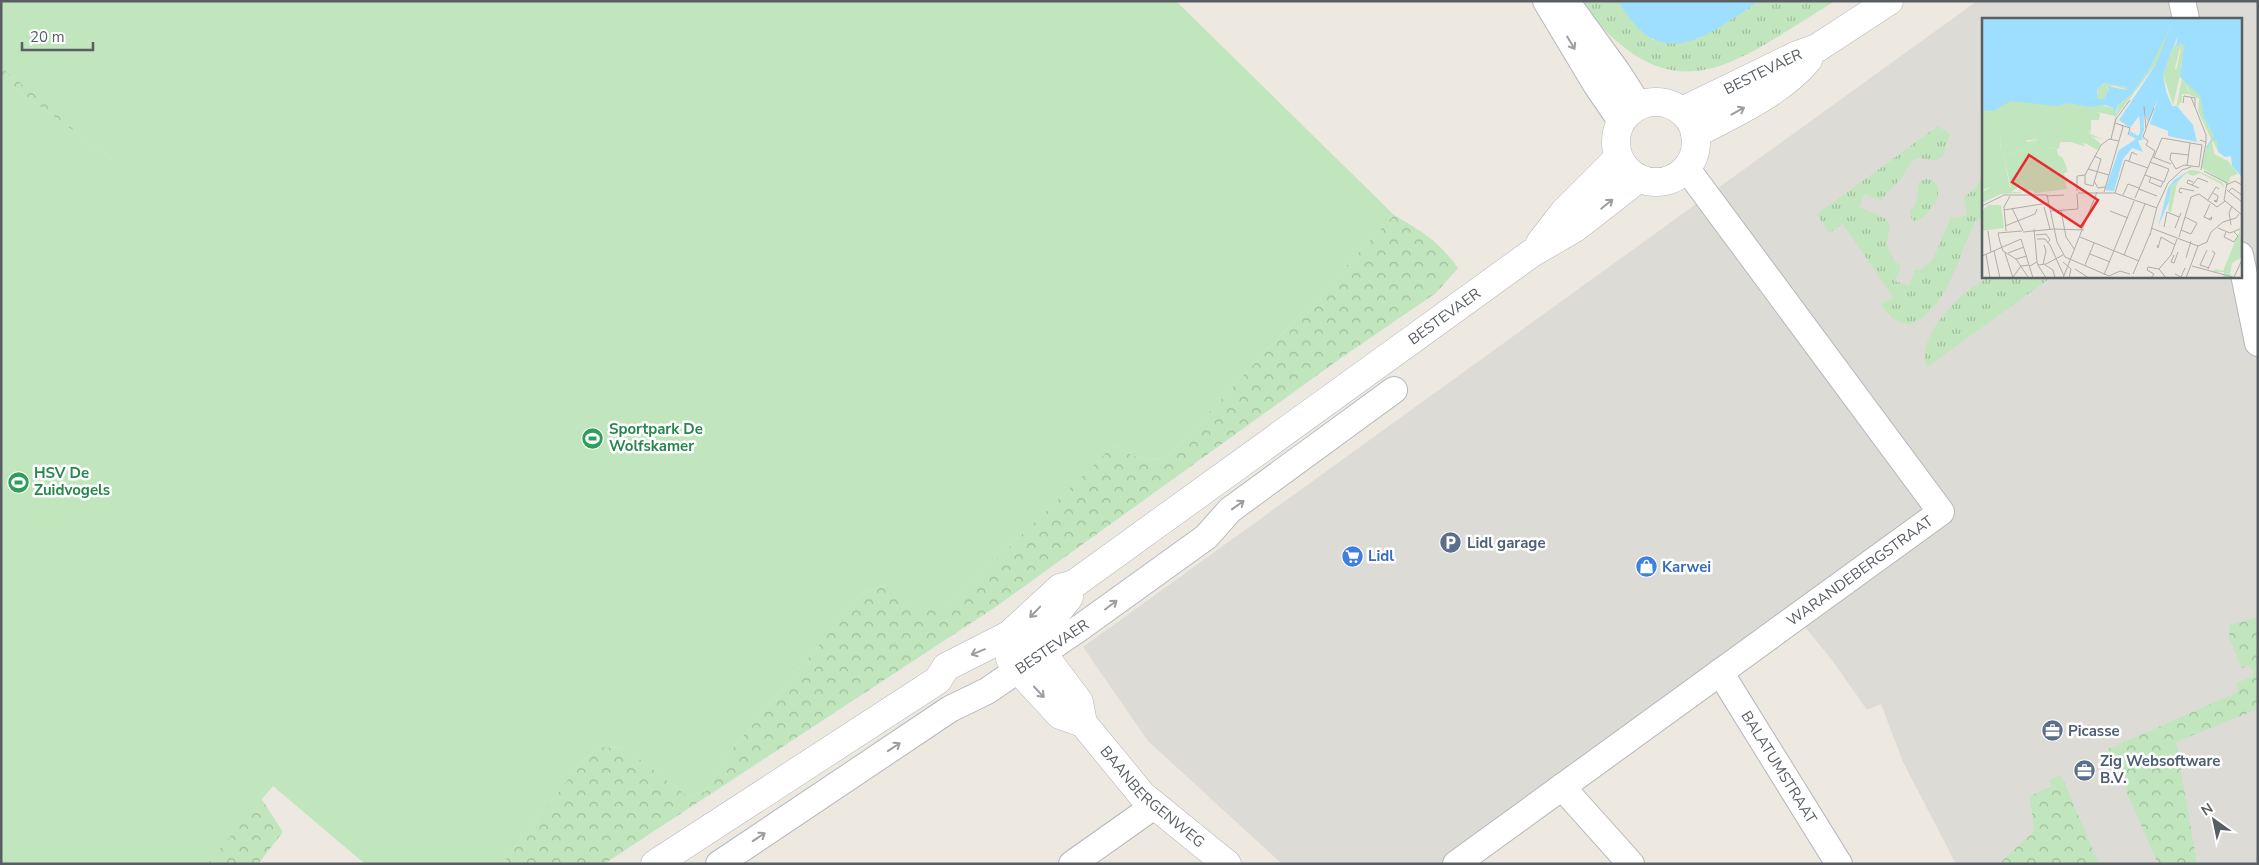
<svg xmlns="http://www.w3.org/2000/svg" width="2259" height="865" font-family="'Nunito Sans',sans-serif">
<defs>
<pattern id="grass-tufts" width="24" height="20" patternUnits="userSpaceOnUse" patternTransform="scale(1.25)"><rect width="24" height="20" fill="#c1e5bd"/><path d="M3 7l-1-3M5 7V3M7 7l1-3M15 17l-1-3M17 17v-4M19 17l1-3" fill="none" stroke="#a0bd9d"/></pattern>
<pattern id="forest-crowns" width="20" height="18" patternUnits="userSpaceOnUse" patternTransform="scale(1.25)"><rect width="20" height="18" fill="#c1e5bd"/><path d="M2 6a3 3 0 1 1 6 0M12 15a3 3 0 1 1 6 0" fill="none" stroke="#a0bd9d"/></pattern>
</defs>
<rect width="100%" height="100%" fill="#ede9e1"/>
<path fill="#dddbd5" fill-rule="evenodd" d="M1977 1H2258V864H1956L1903 762 1881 704 1867 710 1832 660 1805 627 1473 864H1282L1148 741 1083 647ZM1983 19H2240V276H1983Z"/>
<g fill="url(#grass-tufts)">
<path d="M1579 1H1618L1637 26 1653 40 1698 39 1759 1H1835C1729 66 1674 120 1579 1Z"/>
<path d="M1938 126 1950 134 1943 156 1934 161C1907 152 1910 169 1898 182 1892 188 1887 192 1882 200L1864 194 1859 207 1886 219C1893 231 1888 231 1887 242 1887 250 1894 262 1901 266L1895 281 1909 286 1915 270H1920L1932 261 1952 215 1953 218 1967 215 1964 197 1975 189 1983 174V217L1975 222 1971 230C1956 263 1947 309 1909 325L1892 318 1881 305 1893 297 1843 224 1829 233 1817 214Z"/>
<path d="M1926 179 1932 180 1938 187V199C1936 204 1921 220 1917 221L1912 220 1910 211 1916 204 1919 182Z"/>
<path d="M1987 276H2053L1927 367C1915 342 1950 305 1969 290 1975 285 1982 283 1987 276Z"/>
</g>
<g fill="url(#forest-crowns)">
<polygon points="1,67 130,172 1,78"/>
<path d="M1394 215C1422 232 1438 240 1458 268L1436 293 1341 358 997 606 604 864H502L583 760 602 747 625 748 689 797 706 791 727 755 864 591 887 585 915 607H947L1113 446 1143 460 1165 459Z"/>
<polygon points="2258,617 2258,709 2176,742 2197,864 2158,864 2108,749 2238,692 2237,683 2253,676 2253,670 2248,666 2242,668 2229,638 2230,625"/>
<polygon points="2061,775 2099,864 2002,864 2001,862 2034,831 2030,796 2052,786 2049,780"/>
<polygon points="261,798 283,832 258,864 207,864"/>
</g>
<polygon fill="#c1e5bd" points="1,1 1176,1 1394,215 1165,459 1143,460 1113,446 947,607 915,607 886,585 864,591 727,755 706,791 689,797 625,748 602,747 583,760 502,864 365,864 273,786 207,864 1,864 1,78 119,164 1,67"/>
<path fill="#9edfff" d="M1618 1H1759C1730 19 1691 55 1655 40 1639 33 1627 15 1618 1Z"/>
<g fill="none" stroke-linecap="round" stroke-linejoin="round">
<defs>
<g id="minor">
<polyline points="1546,1 1597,86 1621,121"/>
<polyline points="1566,1 1618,73 1639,106"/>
<polyline points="2182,1 2186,19"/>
<polyline points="2240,255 2258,343"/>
<path id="s1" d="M1720 672 1839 864"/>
<polyline points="1562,787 1631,864"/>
<path id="s2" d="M719 864 950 709 987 691 1081 627 1206 537 1230 510 1394 390"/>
<polyline points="1072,864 1154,806"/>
<path id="s3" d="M1456 864 1941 512 1687 169"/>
</g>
<g id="tertiary">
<circle cx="1656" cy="142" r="40"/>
<path id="s4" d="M1682 111 1795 56 1817 48 1889 1"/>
<path d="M1695 134C1734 113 1779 94 1808 60"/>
<polyline points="1540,243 1564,212 1618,158"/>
<path id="s5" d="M1009 635 1060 588 1074 584 1532 253 1575 228 1638 179"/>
<polyline points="1034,642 1069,597"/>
</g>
<g id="secondary">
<path id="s6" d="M1009 635 1034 642 1079 702 1083 723 1142 795 1227 864"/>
<polyline points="1009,635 1010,659 1014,665 1060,715 1083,723"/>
<polyline points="655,864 938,680 946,667 1009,635"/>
</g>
</defs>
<use href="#minor" stroke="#b4b8bc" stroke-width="28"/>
<use href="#tertiary" stroke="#b4b8bc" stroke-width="29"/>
<use href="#secondary" stroke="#b3b7bc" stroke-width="29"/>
<use href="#minor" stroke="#fff" stroke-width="26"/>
<use href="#tertiary" stroke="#fff" stroke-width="28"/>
<use href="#secondary" stroke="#fff" stroke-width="28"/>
</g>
<defs><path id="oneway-shaft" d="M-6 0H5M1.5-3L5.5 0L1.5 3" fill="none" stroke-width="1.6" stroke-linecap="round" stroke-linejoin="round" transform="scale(1.25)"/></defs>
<g stroke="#9b9ea1">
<use href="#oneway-shaft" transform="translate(1571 43) rotate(59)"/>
<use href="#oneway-shaft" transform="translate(1738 111) rotate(-29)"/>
<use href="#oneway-shaft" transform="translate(1607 204) rotate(-39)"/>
<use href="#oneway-shaft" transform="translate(1238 505) rotate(-36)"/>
<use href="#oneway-shaft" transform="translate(1111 605) rotate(-37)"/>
<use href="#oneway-shaft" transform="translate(1035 612) rotate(134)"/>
<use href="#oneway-shaft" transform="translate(978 652) rotate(158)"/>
<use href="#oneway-shaft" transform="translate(1039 692) rotate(47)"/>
<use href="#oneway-shaft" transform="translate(894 747) rotate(-34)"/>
<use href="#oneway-shaft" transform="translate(759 837) rotate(-34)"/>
</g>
<defs>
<symbol id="stadium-disc" viewBox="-11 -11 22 22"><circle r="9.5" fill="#2e9e5b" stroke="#fff"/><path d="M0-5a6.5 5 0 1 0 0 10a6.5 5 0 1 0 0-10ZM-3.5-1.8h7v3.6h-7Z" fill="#fff"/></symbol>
<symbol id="parking-disc" viewBox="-11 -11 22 22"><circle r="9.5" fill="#5c6f8a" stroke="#fff"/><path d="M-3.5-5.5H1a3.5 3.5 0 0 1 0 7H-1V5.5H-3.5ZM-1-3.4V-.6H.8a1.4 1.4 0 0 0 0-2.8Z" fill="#fff"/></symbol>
<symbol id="supermarket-disc" viewBox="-11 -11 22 22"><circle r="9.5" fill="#3f7fe0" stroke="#fff"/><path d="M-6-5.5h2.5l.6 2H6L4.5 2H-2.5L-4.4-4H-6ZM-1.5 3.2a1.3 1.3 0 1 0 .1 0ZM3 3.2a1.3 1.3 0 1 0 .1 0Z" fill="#fff"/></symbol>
<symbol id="shop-disc" viewBox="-11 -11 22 22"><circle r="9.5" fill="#3f7fe0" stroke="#fff"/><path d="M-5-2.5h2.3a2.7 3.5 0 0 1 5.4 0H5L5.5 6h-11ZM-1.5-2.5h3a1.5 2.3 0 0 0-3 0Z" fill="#fff"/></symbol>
<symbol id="office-disc" viewBox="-11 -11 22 22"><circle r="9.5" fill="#5c6f8a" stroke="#fff"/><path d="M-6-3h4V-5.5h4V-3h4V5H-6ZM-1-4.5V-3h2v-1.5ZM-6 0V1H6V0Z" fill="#fff"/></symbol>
</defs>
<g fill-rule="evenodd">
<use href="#stadium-disc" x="580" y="426" width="25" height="25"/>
<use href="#stadium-disc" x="6" y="470" width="25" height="25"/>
<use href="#parking-disc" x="1438" y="530" width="25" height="25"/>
<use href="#supermarket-disc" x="1340" y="544" width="25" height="25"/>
<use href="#shop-disc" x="1634" y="554" width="25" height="25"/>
<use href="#office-disc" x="2040" y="718" width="25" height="25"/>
<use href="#office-disc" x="2072" y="758" width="25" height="25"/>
</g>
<g text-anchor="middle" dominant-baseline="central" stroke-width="5" stroke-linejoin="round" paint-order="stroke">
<g font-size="15" fill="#595e62" stroke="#fff">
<text stroke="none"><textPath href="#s4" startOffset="90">BESTEVAER</textPath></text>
<text stroke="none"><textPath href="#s5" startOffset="541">BESTEVAER</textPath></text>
<text stroke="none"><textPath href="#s3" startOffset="499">WARANDEBERGSTRAAT</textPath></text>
<text stroke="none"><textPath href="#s2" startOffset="398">BESTEVAER</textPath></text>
<text stroke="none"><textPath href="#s1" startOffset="112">BALATUMSTRAAT</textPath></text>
<text stroke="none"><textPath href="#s6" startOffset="224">BAANBERGENWEG</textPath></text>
</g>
<g font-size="15" font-weight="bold" fill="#27864d" stroke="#fff" text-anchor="start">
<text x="609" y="429">Sportpark De<tspan x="609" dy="17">Wolfskamer</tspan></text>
<text x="34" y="473">HSV De<tspan x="34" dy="17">Zuidvogels</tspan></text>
</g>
<g font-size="15" font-weight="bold" fill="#4e5e75" stroke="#fff" text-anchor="start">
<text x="1467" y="543">Lidl garage</text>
<text x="2068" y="731">Picasse</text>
<text x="2100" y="761">Zig Websoftware<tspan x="2100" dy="17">B.V.</tspan></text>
</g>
<g font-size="15" font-weight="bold" fill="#366cbe" stroke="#fff" text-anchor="start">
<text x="1368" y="556">Lidl</text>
<text x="1662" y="567">Karwei</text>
</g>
</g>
<g transform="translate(1982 18)">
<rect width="260" height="260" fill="#ede9e1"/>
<path d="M187 8 189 11 174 46 135 97 129 120 133 98 115 94 118 96 117 102H109V117L108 112 105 115 119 126 115 132 105 126 99 125 104 128H102L88 124H78L77 131 59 129 56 121 24 125 25 129 19 130 18 117 0 92 114 86 132 90 134 96 136 87 149 77 167 52ZM123 65 144 69 145 72 133 68 124 69 127 71 122 81H116V70ZM208 152 217 153 240 164 243 170 241 182 243 170 239 166 218 155 211 158 204 155 195 165 189 194 186 193 189 168 207 153 189 163Z" fill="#c1e5bd"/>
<path d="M0 11 126 27 111 92 112 100 109 101 106 111 108 116 124 122 113 119V122L118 125 112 123V119L104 117 103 121 99 120 102 124 89 118 79 120 73 116 70 121 61 119 62 113 78 115 49 110 44 111 54 114 49 117 48 113 37 112 19 114 21 110 13 109 18 117 19 134V130L25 129 24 124 38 120 46 124 57 121 60 129 62 122 63 121H66L62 129 74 131V125L76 122H72L80 121 82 123 74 125 76 137 80 139 85 150 80 141 65 142 60 138 55 123 42 127V131L22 138 28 170 39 167 29 174H38L39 172V175L19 176 0 185V174L9 169 0 172ZM192 28 198 30 193 50 198 58 191 87 181 56ZM200 60 208 76H200V83L194 90ZM230 123 232 136 246 143 256 156 248 159 247 166 220 150 224 129ZM258 212 260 239 250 245 248 255 251 260H241L242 254H231L233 251 241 253Z" fill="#c1e5bd"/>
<path d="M196 19 193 27 196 29 199 23 202 29 198 59H201L218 78 223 102 236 124V133L231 123 226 127 229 121 216 93 217 81 206 76H208L206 70 194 53 199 31 192 28Z" fill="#c1e5bd"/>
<path d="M39 121 42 127 56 123 63 141H81L86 154 82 155 85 171 53 175 50 172 44 174 39 167 29 170 22 138 42 131 28 133 25 125ZM6 187H19L22 210 0 213V193Z" fill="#c1e5bd"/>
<path d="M0 0H260V159L250 148 249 138 243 139 236 134 235 122H230L226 129H224L232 118 222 100 218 78 198 59 202 29 199 24 196 29 194 28 196 17 181 56 184 73 190 88H195L211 107 215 124 186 118V113L168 106 176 80 166 105 161 90 162 112 159 119 162 121 156 123 161 134 150 130 141 141 132 173 123 172 137 132 154 121 147 117 148 113 156 118 159 113 157 98 148 110 137 102 174 46 189 7 167 52 149 77 136 87 132 98V90L123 87 108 89 87 85 74 88 29 83 11 93 0 92ZM122 65 144 69 145 72 125 68 127 71 122 81H116L115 71ZM207 153 189 168 187 183 176 209 186 170 192 162Z" fill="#9edfff" fill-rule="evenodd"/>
<path fill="none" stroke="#9edfff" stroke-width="2.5" d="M128 171 136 140 159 118 162 77 200 0"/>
<path fill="none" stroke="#aeadaa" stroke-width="1" d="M209 79 224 117V124L218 122M201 85 202 78 213 80V89M133 105 148 110 146 117M164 110 172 90M129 121 134 101 148 82M171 139 189 146M172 139 180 120 220 127 217 149 202 147 194 151 188 141 189 135 207 137M147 143 150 134 155 137M205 148 208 125M106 151 127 157M219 152 224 124M222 153 245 165 242 182 260 197M103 157V166L111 168 119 141 112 138M163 157 182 164 187 151 168 144M169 159 167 164 179 169 181 164M112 163 116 170 123 169M211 164 206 162 205 165 217 170M210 167 216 160 226 164M244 167 253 163 260 167M157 171 175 178M245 172 260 184M95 173V158L103 157 119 127 127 121 137 123M247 173 250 170 260 177M122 174 141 109 139 107M96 175H133L175 190M133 175 143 142 166 150M200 175 197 174 198 170 212 173M231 175 236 178V179L235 182V184L232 183 235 182M65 177 75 224 83 239 127 258 138 253 148 256M141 177 146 166 157 170M64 178 82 177M209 179 217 176 235 189 243 183M153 180 173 133 164 127 166 123 161 119 164 111 162 88M226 182 234 169 237 171M0 188 22 177H65M62 189 68 211M30 190 41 213M22 192 66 185M79 192 84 219 93 232M69 193 96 191 95 176M128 193 146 200M227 201 230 199 229 202 222 199 228 186M241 204 254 200 257 196M249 207 247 195 250 188M23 208 53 196 55 191M182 209 185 194 197 199M169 210 216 228M193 210 199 195M236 210 248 215 258 211M52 211 55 244M72 211 102 212M199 212 209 216 215 205 203 199M6 213 9 234M24 213 22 189 28 178M40 213 16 215 18 224 21 233 34 241 45 238M41 214 72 211M244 214 242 219 252 224 256 218 252 214M54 217 64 216 68 222 65 225M168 217 175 189 186 165 200 152 209 149M98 219 157 243M197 219 209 179M39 221 51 260M55 221H63L68 227 82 258M175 227 176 230 179 219 193 227M216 228 225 224 229 214 241 204M225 232 218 247 227 250M12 233 18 260M23 235 31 260M26 235 42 229M160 235 168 216M4 236 8 260M108 236 128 244M142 237 163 186M192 237 189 244 192 245 196 234M0 238 39 221M204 240 209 223M34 241 46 259M81 244 89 251 87 260M56 247 64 260M61 247 64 233 62 227M63 247 71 252 73 260M103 247 112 225M48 248 55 244 56 247 64 246 81 237M210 248 254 260M93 251 107 260M226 251 233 235 230 233M151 256 160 235M193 256 199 259 203 250M122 257 152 183M31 259 39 248 47 247M252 259 259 244M81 260 115 174M169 260 172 256 165 252 166 249 177 251M184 260 177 251 189 237 195 221M204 260 216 228"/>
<path fill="#e92a30" fill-opacity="0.15" stroke="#e92a30" stroke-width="2.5" d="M47 137 116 182 99 209 30 164Z"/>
<rect width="260" height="260" fill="none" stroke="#595e62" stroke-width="2.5"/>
</g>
<rect width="2259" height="865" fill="none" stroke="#595e62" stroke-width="5"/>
<g transform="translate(2214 820) rotate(327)" stroke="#ffffff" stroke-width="4" paint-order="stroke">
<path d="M0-4L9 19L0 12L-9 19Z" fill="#595e62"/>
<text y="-8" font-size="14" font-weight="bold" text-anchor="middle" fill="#595e62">N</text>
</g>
<path d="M22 42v8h71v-8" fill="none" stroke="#595e62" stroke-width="2.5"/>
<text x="30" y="42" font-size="15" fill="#595e62" stroke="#ffffff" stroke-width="4" paint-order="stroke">20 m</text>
</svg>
